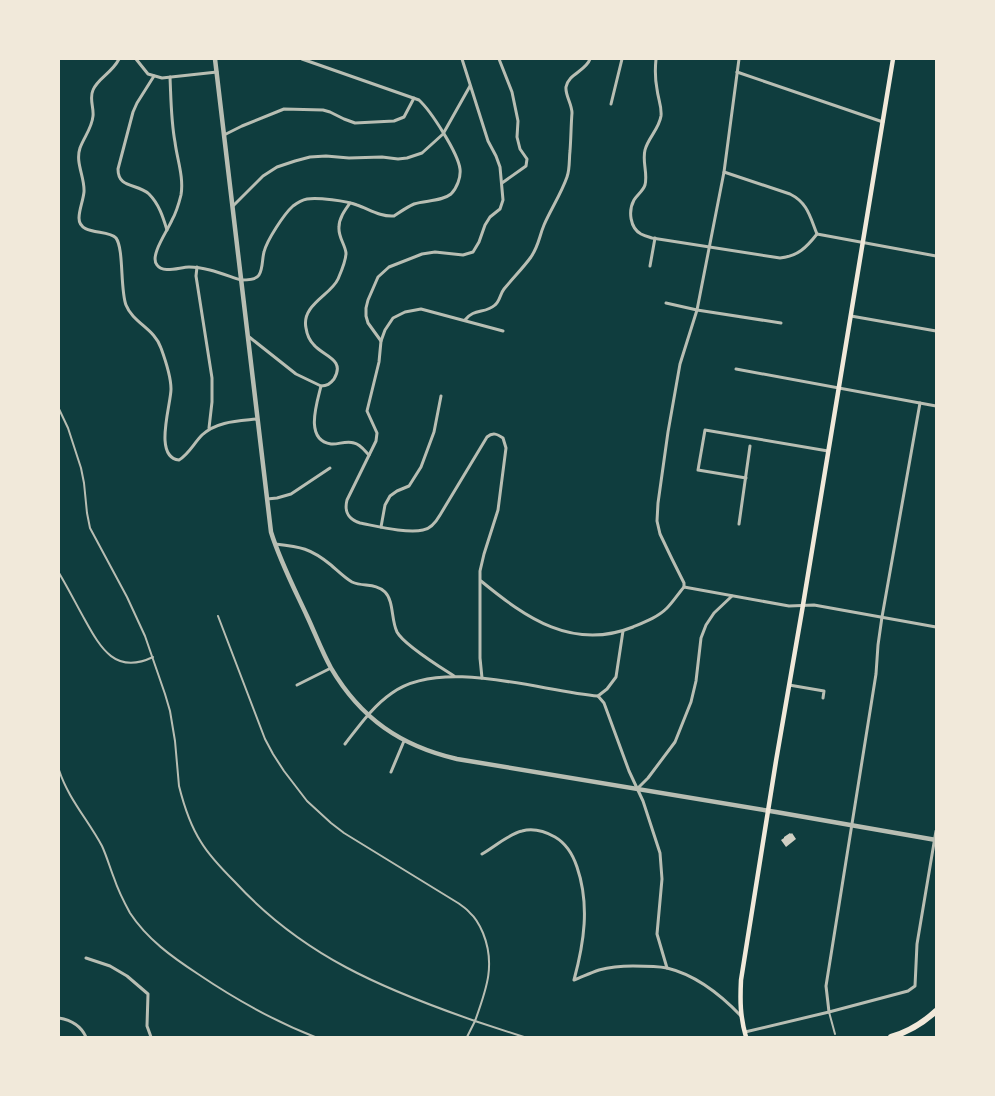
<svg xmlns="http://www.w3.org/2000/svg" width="995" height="1096" font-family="Karla,sans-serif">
<rect width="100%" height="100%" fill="#0f3d3e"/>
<polygon fill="#cfcfc3" points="790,833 791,834 792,833 796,839 786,847 781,840 784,838 784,837"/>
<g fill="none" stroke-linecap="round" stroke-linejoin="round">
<g stroke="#b8beb3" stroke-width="2">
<path d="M59 409 68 428 81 468 84 483 87 513 90 528 127 597 145 636 165 694 170 711 175 741 179 786C184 806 190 825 201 842 210 857 223 870 235 882 303 956 383 989 475 1021 486 990 496 965 483 933 480 926 476 918 470 913 467 909 462 906 458 903L344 833 331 823 307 801 284 771 273 754 265 739 218 616"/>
<path d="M59 573C68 588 76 604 85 620 101 649 116 675 153 657"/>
<path d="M59 770C68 798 88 820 102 846 107 857 110 868 114 878 118 890 124 902 130 913 147 939 172 957 198 974 235 999 274 1021 315 1037"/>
<polyline points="829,1012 835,1034"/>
<polyline points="467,1037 475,1021 524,1037"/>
</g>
<g stroke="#b8beb3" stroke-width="3">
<path d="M119 59C112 73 98 78 93 90 89 99 94 107 93 116 92 128 84 137 80 148 75 163 85 177 84 192 83 201 79 210 79 218 79 236 108 229 116 238 124 249 120 289 126 305 133 323 155 329 161 348 165 359 171 377 171 389 171 405 153 457 179 460 189 454 194 443 202 435 217 421 239 421 257 419"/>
<polyline points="136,59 148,74 162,78 217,72"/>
<polyline points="499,59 512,92 518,121 517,137 520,149 527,159 526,166 502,183"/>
<path d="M656 59C655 69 655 79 657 89 658 99 662 106 661 116 659 129 648 138 645 150 642 162 648 173 645 185 643 191 637 195 634 200 628 211 630 228 641 234 645 236 649 237 652 238L780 258C798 256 806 248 817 234"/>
<polyline points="737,72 883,122"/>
<path d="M154 76 137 103 133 112 118 169C118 189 137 183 149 194 159 204 163 217 167 230"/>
<path d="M170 77C171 99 171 121 175 142 177 159 184 177 181 195 179 203 176 213 172 220 168 230 149 256 157 265 163 274 180 267 189 267 207 267 225 275 241 280 247 280 256 280 259 275 263 269 262 259 264 252 267 240 284 214 293 206 297 203 302 200 307 199 317 197 347 201 357 205 369 209 380 217 394 216 400 212 407 207 414 204 425 200 441 202 451 194 457 188 461 177 460 169 458 153 431 111 419 100L302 59"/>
<polyline points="611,104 622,59"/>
<polyline points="224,135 242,126 284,109 323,110 330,112 344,119 355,123 394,121 404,117 414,98"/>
<path d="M724 172 790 194C808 203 810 217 817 234"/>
<polyline points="233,206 263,176 277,167 295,161 310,157 326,156 349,158 382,157 398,159 407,158 422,153 432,144 443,134 470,86"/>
<polyline points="817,234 936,256"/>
<polyline points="650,266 655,238"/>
<polyline points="197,267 196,276 212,378 212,402 209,428"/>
<polyline points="666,303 697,310 781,323"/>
<polyline points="851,316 936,331"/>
<path d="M465 320C474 308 485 314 495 305 500 301 500 294 504 289 513 278 523 268 531 257 539 245 539 237 544 225 551 209 561 194 567 177 570 169 569 159 570 151 571 138 571 125 572 113 572 104 565 95 566 87 568 74 586 71 590 59"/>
<path d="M248 336 296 374 321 386C317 403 304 440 331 444 338 445 346 440 354 443 360 444 365 451 369 455"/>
<polyline points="381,341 368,323 366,316 366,308 368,300 378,277 389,267 422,254 435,252 463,255 473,252 479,242 485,225 490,217 500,209 503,200 500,167 496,156 488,141 462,59"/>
<polyline points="736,369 936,406"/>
<path d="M321 386C327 386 330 384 334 379 346 359 323 356 314 345 309 340 307 335 306 328 301 305 331 295 338 279 341 272 346 261 346 253 345 244 338 237 339 227 339 218 345 210 350 203"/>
<polyline points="746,478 698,470 705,430 828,451"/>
<polyline points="267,499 277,498 291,494 330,468"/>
<polyline points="739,524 750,446"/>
<polyline points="381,527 385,505 390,496 397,491 409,486 421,467 434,432 441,396"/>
<path d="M275 544C301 547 310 548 331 565 338 571 345 578 352 582 363 587 376 583 385 592 394 601 391 620 397 632 404 645 440 667 454 676"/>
<path d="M481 581C526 618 573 651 633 627 645 622 658 617 667 608 673 602 678 594 684 587L789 606 814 605 936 627"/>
<polyline points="684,587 684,583 672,559 660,534 657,521 658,503 668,432 680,364 697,310 724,172 739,59"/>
<path d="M482 678 480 658V571L484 554 498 510 506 448 503 438C497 434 493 432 487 437L440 515C436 522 431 529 423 530 408 534 376 526 360 523 348 519 344 512 347 500L376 441 377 433 367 411 379 362 381 341 385 330 393 318 405 312 421 309 503 331"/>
<polyline points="297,685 331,668"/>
<polyline points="789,685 824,691 823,698"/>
<polyline points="598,696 604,703 629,771 643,801 660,853 662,879 657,934 667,968"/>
<path d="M345 744C359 726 373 706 392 693 441 657 540 691 598 696L607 689 616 677 623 631"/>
<polyline points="391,772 404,741"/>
<polyline points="637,789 648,778 675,742 691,702 696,681 701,638 706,625 714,613 732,596"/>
<path d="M482 854C494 847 509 834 522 831 533 828 546 832 555 837 567 844 573 855 577 867 590 905 584 943 574 980 582 977 590 973 599 970 610 967 621 966 633 966 644 966 657 966 667 968 696 975 721 995 741 1016"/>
<polyline points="86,958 110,966 127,976 148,994 147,1026 151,1037"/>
<polyline points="829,1012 826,986 876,674 878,645 882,617 920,403"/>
<path d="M59 1018C71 1020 81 1026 86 1037"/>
<polyline points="745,1032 829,1012 908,991 915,986 917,944 936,831"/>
</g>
<path stroke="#b8beb3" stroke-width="4.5" d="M215 59 271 532C280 561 294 588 307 616 315 633 322 652 331 668 361 719 401 746 457 759L776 812 936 840"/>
<path stroke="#f1e9da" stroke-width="4.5" d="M746 1037C740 1016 740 1001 741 980L776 761 803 605 893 59"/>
<path stroke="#f1e9da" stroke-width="6" d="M891 1037C908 1032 923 1023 936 1011"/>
</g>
<rect width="995" height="1096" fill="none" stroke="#f1e9da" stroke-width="120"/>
</svg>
